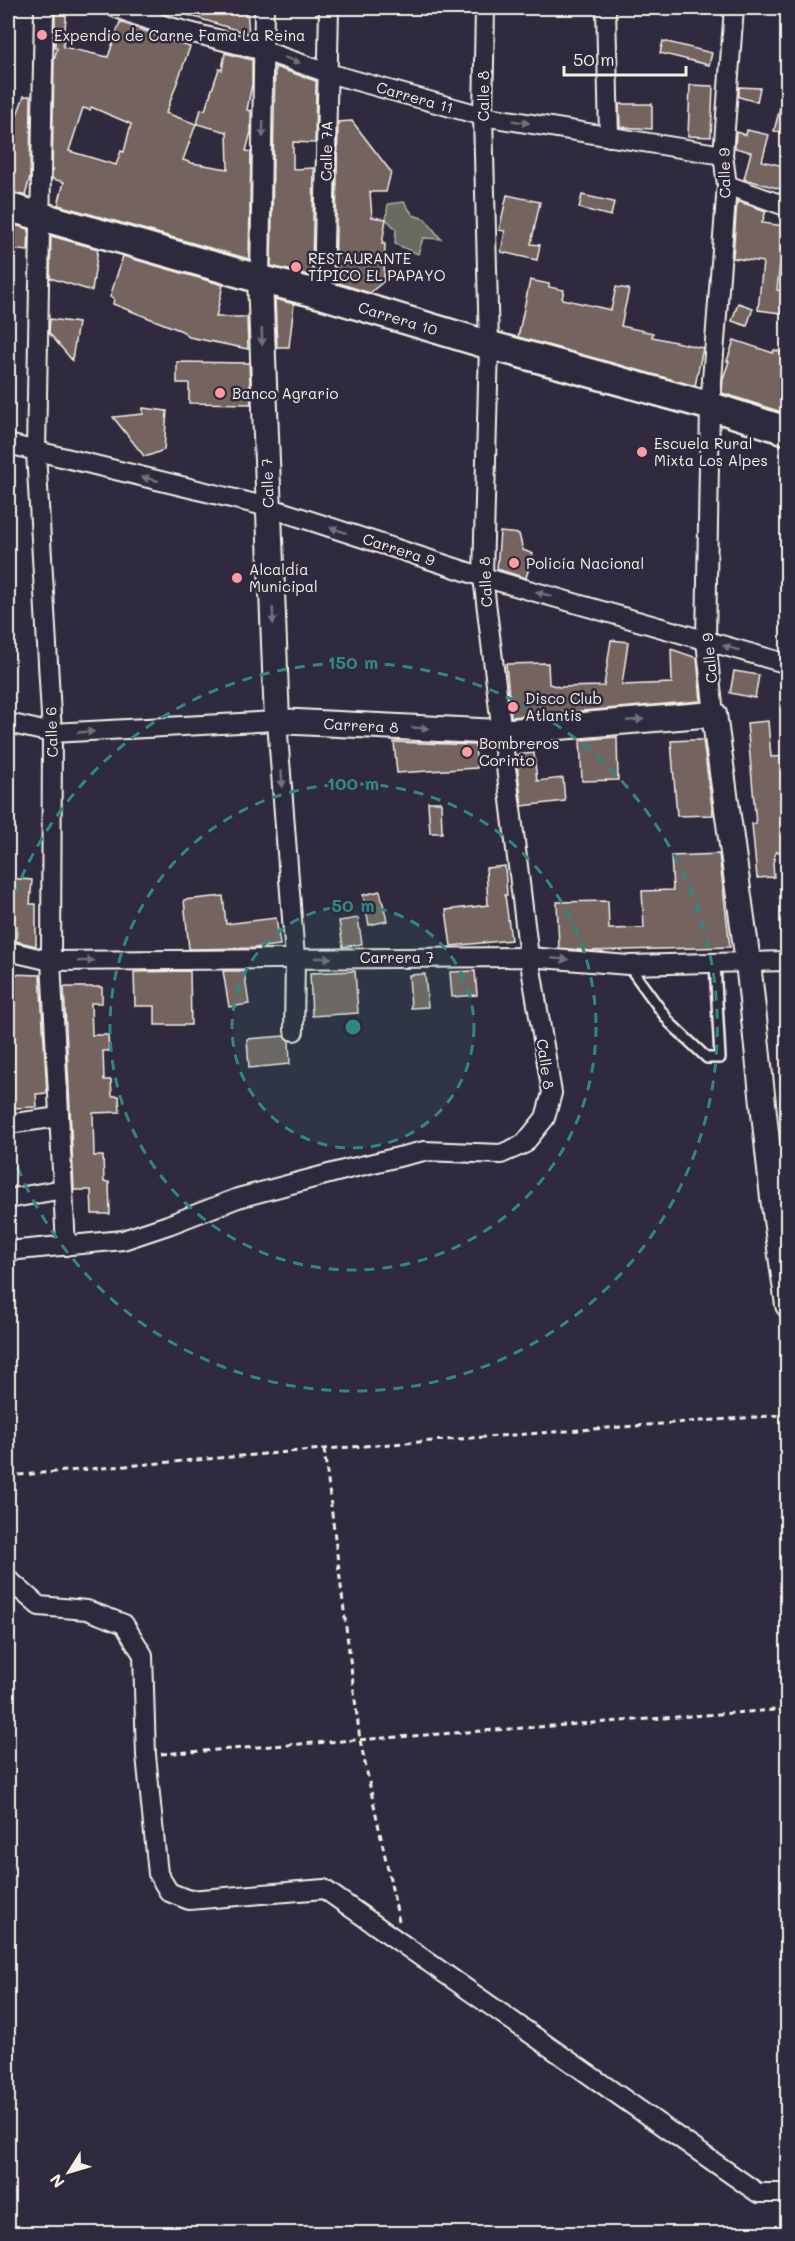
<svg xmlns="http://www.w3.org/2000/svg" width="795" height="2241" font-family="Mali,sans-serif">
<rect width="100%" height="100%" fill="#2f2a3d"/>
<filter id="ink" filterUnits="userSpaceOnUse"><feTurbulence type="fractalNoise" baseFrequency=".0167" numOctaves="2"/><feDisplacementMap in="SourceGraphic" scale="12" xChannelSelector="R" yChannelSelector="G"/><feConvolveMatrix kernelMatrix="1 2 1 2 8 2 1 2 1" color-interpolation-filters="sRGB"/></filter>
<g filter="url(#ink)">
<polygon fill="#686c5f" stroke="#aeaea4" stroke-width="1.5" points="404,202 413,215 425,219 441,239 423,238 418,254 395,244 396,229 386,219 388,204"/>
<g fill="#756461" stroke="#f4f1e8" stroke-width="1.5" fill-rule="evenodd">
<path d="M55 8 67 9 63 47 108 57 120 22 190 47 166 113 196 124 183 160 192 163 228 169 227 132 197 124 201 109 205 110 219 69 222 70 225 53 252 60V84L247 110 251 111V132L246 151 251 152 249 259 58 205 64 182 52 179 54 60 57 48H55ZM91 107 131 124 124 152 121 151 116 165 69 151 83 108 90 110Z"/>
<polygon points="172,8 247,8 249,34 172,10"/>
<polygon points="663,41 712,53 709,65 660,53"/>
<polygon points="275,67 316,81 315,143 293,142 293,169 314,168 312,276 271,266"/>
<polygon points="690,85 713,86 711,137 688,136"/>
<polygon points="739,87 760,88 757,102 739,97"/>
<polygon points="24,96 31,96 30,177 25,196 8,191 8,139"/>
<polygon points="783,96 788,96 788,134 774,131"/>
<polygon points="619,104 652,104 652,129 620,127"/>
<polygon points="352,121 391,172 386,192 370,192 372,217 386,219 382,244 385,244 384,281 370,293 335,282 338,122"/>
<polygon points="747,130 769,135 762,161 788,167 788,191 744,179 751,152 735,148 736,132 746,135"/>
<polygon points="507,195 540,202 531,244 540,245 537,260 501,252 505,231 499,230"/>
<polygon points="582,195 614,202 611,216 579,208"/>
<polygon points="737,201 766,211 762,223 784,226 777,290 788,291 788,314 758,310 763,262 733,258"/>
<polygon points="8,223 29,229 28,251 10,249"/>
<polygon points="51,236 98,249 92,291 50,278"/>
<polygon points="123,256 223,285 216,317 247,317 248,349 189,337 182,331 113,304 114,298 110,297"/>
<polygon points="530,280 549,284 549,287 564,290 562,299 611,310 616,287 629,289 621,326 653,333 652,337 703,348 695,386 518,337"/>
<polygon points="275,299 294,304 289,347 277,347"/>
<polygon points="738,303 753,308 747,326 732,321"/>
<polygon points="50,319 78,323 72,360 49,333"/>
<polygon points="734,340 773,353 774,350 788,354 788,414 722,393 723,379 729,361 727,361"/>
<polygon points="177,362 249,363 251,404 189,403 189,383 177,383"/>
<polygon points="143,408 167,411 164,450 148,456 144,456 113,417 143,414"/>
<polygon points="500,532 519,534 523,550 533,554 526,578 497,569"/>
<polygon points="611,640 628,642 622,685 672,683 671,649 697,658 701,701 511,717 506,664 548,663 549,684 559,687 604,686"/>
<polygon points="734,671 759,675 755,698 730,693"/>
<polygon points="768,721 771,757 788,756 788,851 776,852 773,863 774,877 757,878 752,824 756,824 747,723"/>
<polygon points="617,737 618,780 582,781 580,740"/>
<polygon points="691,740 703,740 713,815 677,816 671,741"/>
<polygon points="394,742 475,745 477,768 397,773"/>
<polygon points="534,753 537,781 563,778 565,801 522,806 516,755"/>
<polygon points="428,802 441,802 442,833 430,833"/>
<polygon points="719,854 730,947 590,951 559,948 557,902 608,901 609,929 644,928 642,891 673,890 671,856"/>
<polygon points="505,866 507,895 505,895 511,940 451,946 446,910 488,905 486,868"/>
<polygon points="8,878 32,880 30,904 36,904 36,946 16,941 17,926 8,926"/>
<polygon points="380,891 387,921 369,925 363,895"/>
<polygon points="223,896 226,924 276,918 280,945 254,948 189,949 184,900"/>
<polygon points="358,918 362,944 343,947 339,921"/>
<polygon points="190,971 191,1025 155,1025 155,1006 135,1006 134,972"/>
<polygon points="223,971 244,971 249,1004 229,1007"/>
<polygon points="355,971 358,1013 312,1016 310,973"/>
<polygon points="475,971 477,995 452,997 450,972"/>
<polygon points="8,974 40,975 47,1093 36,1094 37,1107 14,1108 11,1081 8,1082"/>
<polygon points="425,974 428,1007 411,1008 409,975"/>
<polygon points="64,987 102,987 102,1003 91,1003 92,1035 108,1035 109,1051 103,1051 104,1080 111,1080 112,1096 119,1096 120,1112 93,1113 94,1156 103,1156 104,1182 109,1182 110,1214 92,1214 91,1190 74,1190"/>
<polygon points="284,1036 289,1041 290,1064 249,1068 247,1039"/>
</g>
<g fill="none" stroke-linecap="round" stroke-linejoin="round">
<defs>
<polyline id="lane" points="628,965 670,1023 707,1058 720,1058 715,963"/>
<g id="street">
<polyline points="44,8 36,452 52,733 51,961 66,1246"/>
<polyline points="116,8 166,26 264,51 328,73 483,116 723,155"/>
<polyline points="606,8 609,137"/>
<polyline points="727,185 788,207"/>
<polyline points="260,279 264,8"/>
<polyline points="323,295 329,8"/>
<polyline points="8,444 268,507 483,577 788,664"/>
<polyline points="714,714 706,641 710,406 727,185 723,155 734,8"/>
<polyline points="8,723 52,733 277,721 295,958 294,1031"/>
<polyline points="8,951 51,961 529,957 628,965 788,961"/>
<polyline points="8,1124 59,1117"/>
<polyline points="8,1199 63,1189"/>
<polyline points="8,1251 123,1240 168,1225 238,1198 348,1169 424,1151 501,1154 524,1144 545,1118 552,1093 529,957 483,577 489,345 483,116 485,8"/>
<polyline points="8,1579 39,1606 87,1610 124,1624 143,1655 146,1755 158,1874 169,1892 189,1900 324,1889 758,2193 788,2193"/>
</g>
<polyline id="secondary" points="260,279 277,721 500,732 714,714 748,962 773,1198 788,1305"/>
<polyline id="primary" points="8,207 260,279 323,295 489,345 710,406 788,431"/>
</defs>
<use href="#lane" stroke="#f4f1e8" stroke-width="14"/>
<use href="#street" stroke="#f4f1e8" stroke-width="22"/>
<use href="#secondary" stroke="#f4f1e8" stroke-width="28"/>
<use href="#primary" stroke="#f4f1e8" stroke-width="32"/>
<g stroke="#f4f1e8" stroke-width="3" stroke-dasharray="6 4.5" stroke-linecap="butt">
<polyline points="324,1449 360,1740 399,1921"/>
<polyline points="8,1476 324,1449 783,1415 788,1454"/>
<polyline points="161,1754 788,1709"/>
</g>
<use href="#lane" stroke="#2f2a3d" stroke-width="9"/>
<use href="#street" stroke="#2f2a3d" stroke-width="18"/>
<use href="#secondary" stroke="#2f2a3d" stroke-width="24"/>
<use href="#primary" stroke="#2f2a3d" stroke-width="27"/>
</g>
<defs><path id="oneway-solid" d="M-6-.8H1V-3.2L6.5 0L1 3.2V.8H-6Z" transform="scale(1.5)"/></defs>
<g fill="#747079">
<use href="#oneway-solid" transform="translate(292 60) rotate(19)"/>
<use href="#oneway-solid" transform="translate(521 122) rotate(9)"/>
<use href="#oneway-solid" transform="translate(263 129) rotate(91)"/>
<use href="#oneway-solid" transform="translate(262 337) rotate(88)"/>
<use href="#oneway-solid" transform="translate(150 479) rotate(-167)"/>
<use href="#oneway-solid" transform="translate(338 530) rotate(-162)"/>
<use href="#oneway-solid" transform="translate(544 594) rotate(-164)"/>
<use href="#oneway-solid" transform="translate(273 616) rotate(88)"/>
<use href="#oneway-solid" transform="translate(731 648) rotate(-164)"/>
<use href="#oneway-solid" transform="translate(635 720) rotate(-5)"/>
<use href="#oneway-solid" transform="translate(420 728) rotate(3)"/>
<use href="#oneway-solid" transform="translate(86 732) rotate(-3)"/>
<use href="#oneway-solid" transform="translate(282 779) rotate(86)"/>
<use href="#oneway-solid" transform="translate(323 958)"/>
<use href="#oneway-solid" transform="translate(560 959) rotate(5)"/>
<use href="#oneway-solid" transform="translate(86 961) rotate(-1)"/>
</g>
</g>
<circle cx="353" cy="1027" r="121" fill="#318880" fill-opacity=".12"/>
<g fill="none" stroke="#318880" stroke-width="3" stroke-dasharray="10 8">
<circle cx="353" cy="1027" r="121"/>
<circle cx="353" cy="1027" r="243"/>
<path d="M8 912A364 364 0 1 1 8 1142"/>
</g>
<g fill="#ff9aa2" stroke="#2f2a3d" stroke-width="2">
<circle cx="42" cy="35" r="6"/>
<circle cx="296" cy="267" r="6"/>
<circle cx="220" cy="393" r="6"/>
<circle cx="642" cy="452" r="6"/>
<circle cx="514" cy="563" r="6"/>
<circle cx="237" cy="578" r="6"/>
<circle cx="513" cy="707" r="6"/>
<circle cx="467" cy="752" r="6"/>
</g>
<g text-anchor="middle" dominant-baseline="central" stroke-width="5" stroke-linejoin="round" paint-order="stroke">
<g font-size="15" fill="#f4f1e8" stroke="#2f2a3d" text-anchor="start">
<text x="54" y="35">Expendio de Carne Fama La Reina</text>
<text x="308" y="258">RESTAURANTE<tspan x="308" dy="17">TÍPICO EL PAPAYO</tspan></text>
<text x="232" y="393">Banco Agrario</text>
<text x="654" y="443">Escuela Rural<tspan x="654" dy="17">Mixta Los Alpes</tspan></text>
<text x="526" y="563">Policía Nacional</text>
<text x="249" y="569">Alcaldía<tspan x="249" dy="17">Municipal</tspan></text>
<text x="525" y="698">Disco Club<tspan x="525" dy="17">Atlantis</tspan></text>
<text x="479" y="743">Bombreros<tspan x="479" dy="17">Corinto</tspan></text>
</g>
<g font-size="15" fill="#f4f1e8" stroke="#2f2a3d">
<text transform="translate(483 96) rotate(-90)">Calle 8</text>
<text transform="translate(415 97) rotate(16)">Carrera 11</text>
<text transform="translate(326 151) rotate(-89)">Calle 7A</text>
<text transform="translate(724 173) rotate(-91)">Calle 9</text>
<text transform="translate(398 318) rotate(17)">Carrera 10</text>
<text transform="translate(267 483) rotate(-92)">Calle 7</text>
<text transform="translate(399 549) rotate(18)">Carrera 9</text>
<text transform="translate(485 582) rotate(-93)">Calle 8</text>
<text transform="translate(709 658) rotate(-95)">Calle 9</text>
<text transform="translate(361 725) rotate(3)">Carrera 8</text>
<text transform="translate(51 732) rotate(-92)">Calle 6</text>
<text x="397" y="957">Carrera 7</text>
<text transform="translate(546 1064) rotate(82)">Calle 8</text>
</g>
</g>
<circle cx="353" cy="1027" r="9" fill="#318880" stroke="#2f2a3d" stroke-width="3"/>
<g font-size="18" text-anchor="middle" font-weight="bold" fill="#318880" stroke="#2f2a3d" stroke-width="5" stroke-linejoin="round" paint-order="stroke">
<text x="353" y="669">150 m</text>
<text x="353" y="790">100 m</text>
<text x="353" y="912">50 m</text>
</g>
<rect width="795" height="2241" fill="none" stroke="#2f2a3d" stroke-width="30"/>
<rect x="15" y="15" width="765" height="2211" fill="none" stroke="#f4f1e8" stroke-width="2" filter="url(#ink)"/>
<g transform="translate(69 2172) rotate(233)" stroke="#2f2a3d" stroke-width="4.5" paint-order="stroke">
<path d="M0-4.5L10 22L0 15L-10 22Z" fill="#f4f1e8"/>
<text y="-9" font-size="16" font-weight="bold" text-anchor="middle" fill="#f4f1e8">N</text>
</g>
<path d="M564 66v9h122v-9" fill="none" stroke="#f4f1e8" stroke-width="3"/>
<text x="573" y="66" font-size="18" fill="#f4f1e8" stroke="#2f2a3d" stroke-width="4.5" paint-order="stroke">50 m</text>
</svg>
